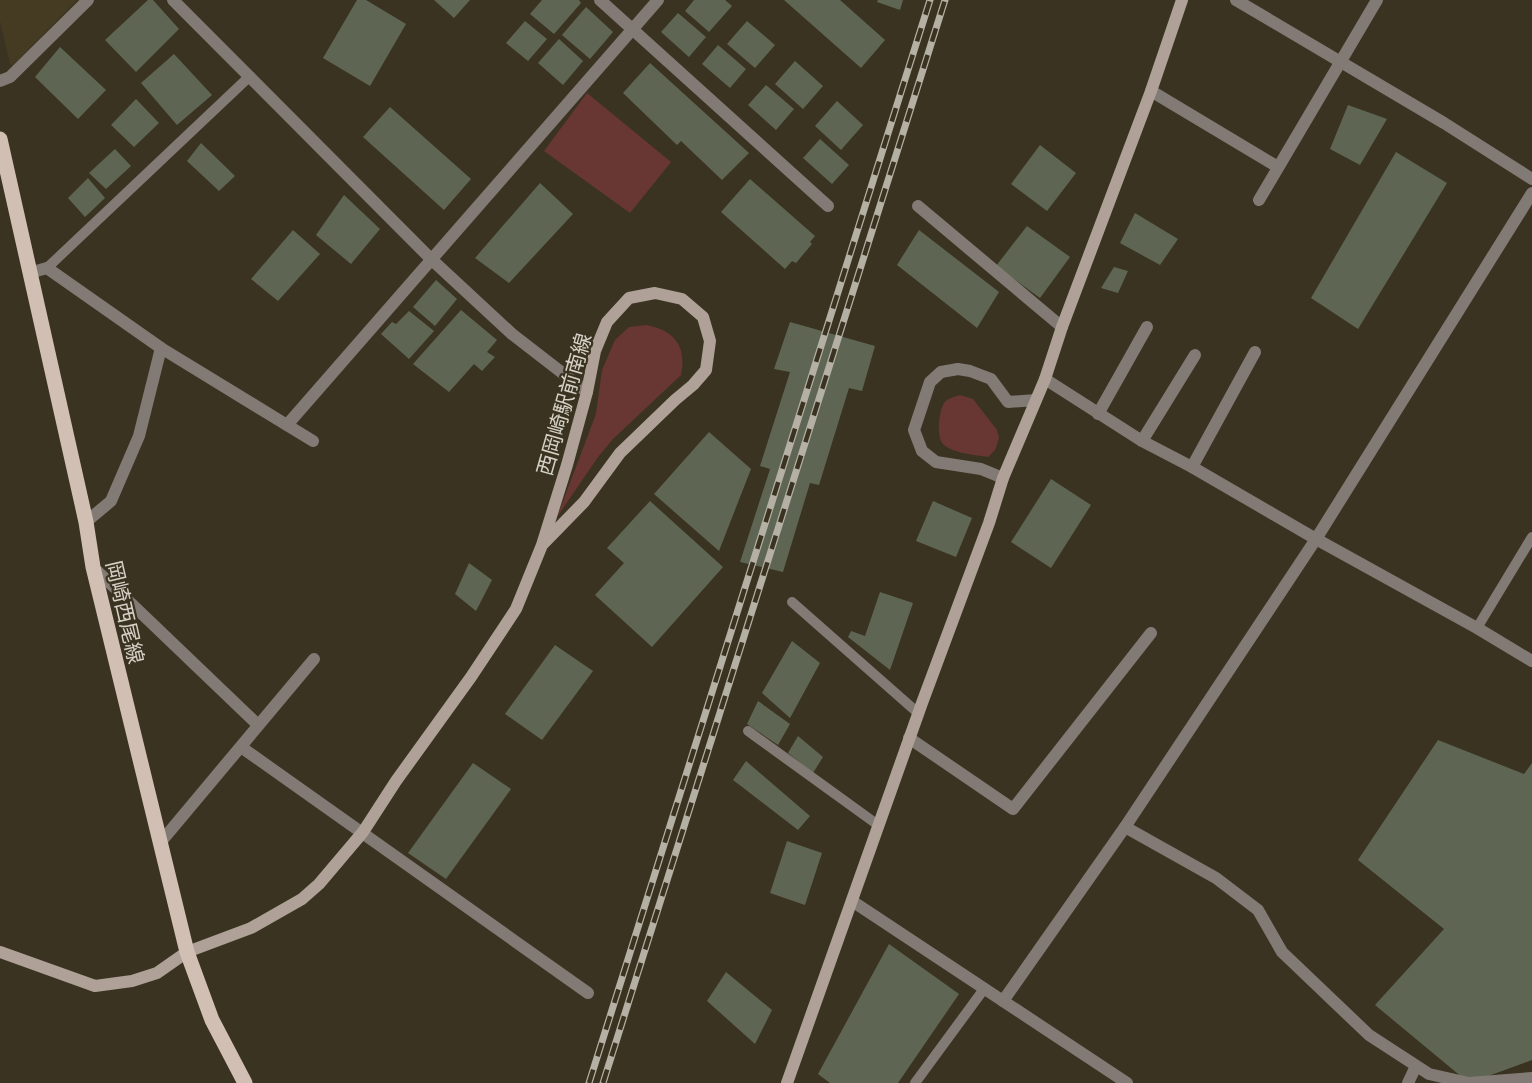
<svg xmlns="http://www.w3.org/2000/svg" width="1532" height="1083" font-family="'Exo 2','Noto Sans JP',sans-serif">
<rect width="100%" height="100%" fill="#3a3321"/>
<polygon fill="#443b22" points="0,0 77,0 12,66 10,64 0,21"/>
<g fill="#683734">
<polygon points="587,93 671,162 630,213 544,151"/>
<path d="M646 325C674 330 687 346 681 375L613 439 598 457 557 517 596 414 602 370 615 340 629 327Z"/>
<path d="M960 395 973 399 997 430 999 438 995 450 988 457C976 455 951 453 943 444 936 436 939 411 944 403 948 398 954 397 960 395Z"/>
</g>
<g fill="#5e6653">
<polygon points="148,0 153,0 179,29 136,72 105,40"/>
<polygon points="357,0 366,0 406,24 370,86 323,58"/>
<polygon points="434,0 470,0 454,18"/>
<polygon points="542,0 579,0 581,3 554,34 530,14"/>
<polygon points="694,0 725,0 732,6 709,32 685,11"/>
<polygon points="784,0 840,0 885,40 861,68"/>
<polygon points="878,0 903,0 900,10 877,2"/>
<polygon points="586,7 613,32 590,59 562,35"/>
<polygon points="678,13 706,37 689,57 661,32"/>
<polygon points="525,21 547,39 528,61 506,43"/>
<polygon points="747,21 775,45 755,68 727,44"/>
<polygon points="559,39 583,61 563,85 538,63"/>
<polygon points="718,45 746,69 730,88 702,64"/>
<polygon points="60,47 106,90 78,119 35,77"/>
<polygon points="174,54 212,95 177,125 141,83"/>
<polygon points="795,61 823,86 803,109 775,84"/>
<polygon points="650,63 749,153 722,180 681,141 677,145 623,93"/>
<polygon points="766,85 794,109 776,130 748,105"/>
<polygon points="136,99 159,123 134,147 111,125"/>
<polygon points="837,101 863,125 841,150 815,126"/>
<polygon points="1348,105 1387,119 1360,165 1330,149"/>
<polygon points="390,107 471,179 444,210 363,137"/>
<polygon points="820,139 849,165 832,184 803,158"/>
<polygon points="201,143 235,176 219,191 187,161"/>
<polygon points="1040,145 1076,173 1047,211 1011,184"/>
<polygon points="115,149 131,166 106,189 89,173"/>
<polygon points="1396,152 1447,183 1358,329 1311,298"/>
<polygon points="88,178 105,198 85,217 68,198"/>
<polygon points="750,179 815,236 810,242 812,244 796,263 792,261 785,269 721,212"/>
<polygon points="540,183 573,214 509,283 475,258"/>
<polygon points="344,195 380,229 351,264 316,235"/>
<polygon points="1135,213 1178,239 1160,265 1120,243"/>
<polygon points="1027,226 1070,257 1040,298 996,266"/>
<polygon points="293,230 320,254 278,301 251,279"/>
<polygon points="919,230 999,292 977,328 897,265"/>
<polygon points="1114,267 1128,271 1118,293 1101,288"/>
<polygon points="436,280 457,299 435,326 413,307"/>
<polygon points="461,310 497,340 487,352 495,357 482,371 474,364 449,392 413,364"/>
<polygon points="409,311 434,331 409,359 381,334 392,322 396,324"/>
<polygon points="790,322 875,346 862,391 849,388 819,485 810,483 783,572 740,562 770,469 760,466 790,372 774,369"/>
<polygon points="709,432 751,469 719,551 654,494"/>
<polygon points="1051,479 1091,505 1051,568 1011,542"/>
<polygon points="650,501 723,567 652,647 595,595 624,563 607,548"/>
<polygon points="933,501 972,518 956,557 916,541"/>
<polygon points="469,563 492,580 476,611 455,594"/>
<polygon points="880,592 913,603 890,670 848,637 851,631 865,636"/>
<polygon points="792,641 820,663 790,718 762,693"/>
<polygon points="555,645 593,671 542,740 505,714"/>
<polygon points="758,701 790,724 778,745 747,724"/>
<polygon points="798,736 823,757 813,773 788,753"/>
<polygon points="1438,740 1524,774 1532,763 1532,1060 1469,1083 1375,1005 1444,929 1358,860"/>
<polygon points="746,761 810,816 798,830 733,780"/>
<polygon points="473,763 511,789 446,879 408,853"/>
<polygon points="787,841 822,853 805,905 770,893"/>
<polygon points="889,944 959,994 898,1083 830,1083 818,1074"/>
<polygon points="726,972 772,1010 755,1044 707,1001"/>
</g>
<g fill="none" stroke-linecap="round" stroke-linejoin="round">
<g stroke="#827a74" stroke-width="10">
<polyline points="47,268 250,76"/>
<polyline points="792,602 918,713"/>
<polyline points="1477,628 1532,537"/>
<polyline points="748,731 878,825"/>
<polyline points="915,1083 984,989"/>
</g>
<g stroke="#827a74" stroke-width="12">
<polyline points="173,0 431,259 512,334 587,392"/>
<polyline points="600,0 828,206"/>
<polyline points="1236,0 1444,123 1532,179"/>
<polyline points="0,81 10,77 88,0"/>
<polyline points="1151,91 1278,167"/>
<polyline points="1259,200 1377,0"/>
<polyline points="918,206 1062,327"/>
<polyline points="29,273 47,268 161,348 313,441"/>
<polyline points="1045,379 1142,441 1192,467 1316,539 1477,628 1532,661"/>
<polyline points="1098,414 1147,327"/>
<polyline points="287,425 658,0"/>
<polyline points="1142,441 1195,355"/>
<polyline points="1192,467 1255,352"/>
<polyline points="1003,478 981,469 936,462 922,451 914,430 930,382 941,372 958,369 970,371 991,379 1008,402 1036,400"/>
<polyline points="86,522 111,501 139,436 161,348"/>
<polyline points="93,567 258,725"/>
<polyline points="909,738 1013,809 1151,633"/>
<polyline points="241,747 588,993"/>
<polyline points="1125,827 1216,878 1258,910 1282,952 1369,1035 1429,1074 1469,1083 1532,1078"/>
<polyline points="160,843 314,659"/>
<polyline points="852,901 1127,1083"/>
<polyline points="1003,1001 1125,827 1316,539 1532,193"/>
<polyline points="1408,1083 1416,1066"/>
</g>
<g stroke="#afa197" stroke-width="12">
<polyline points="0,952 95,986 132,981 157,973 187,952 251,928 302,899 319,884 363,832 396,781 471,677 516,609 542,545 567,465 587,392 595,351 607,322 629,298 655,293 682,299 703,317 710,341 706,370 693,385 675,400 620,453 584,502 542,545"/>
<polyline points="787,1083 922,703 989,523 1003,478 1045,379 1062,327 1151,91 1182,0"/>
</g>
<polyline stroke="#d1bfb3" stroke-width="15" points="0,139 86,522 93,567 187,952 212,1020 245,1083"/>
<defs>
<g id="rail">
<polyline points="589,1083 930,0"/>
<polyline points="603,1083 945,0"/>
</g>
</defs>
<use href="#rail" stroke="#b5b0a4" stroke-width="7"/>
<use href="#rail" stroke="#3a3321" stroke-width="4.5" stroke-dasharray="14" stroke-linecap="butt"/>
</g>
<g text-anchor="middle" dominant-baseline="central" stroke-width="4.5" stroke-linejoin="round" paint-order="stroke">
<g font-size="21" fill="#d5d1c6" stroke="#3a3321">
<text transform="translate(563 404) rotate(-74)">西岡崎駅前南線</text>
<text transform="translate(126 612) rotate(77)">岡崎西尾線</text>
</g>
</g>
</svg>
